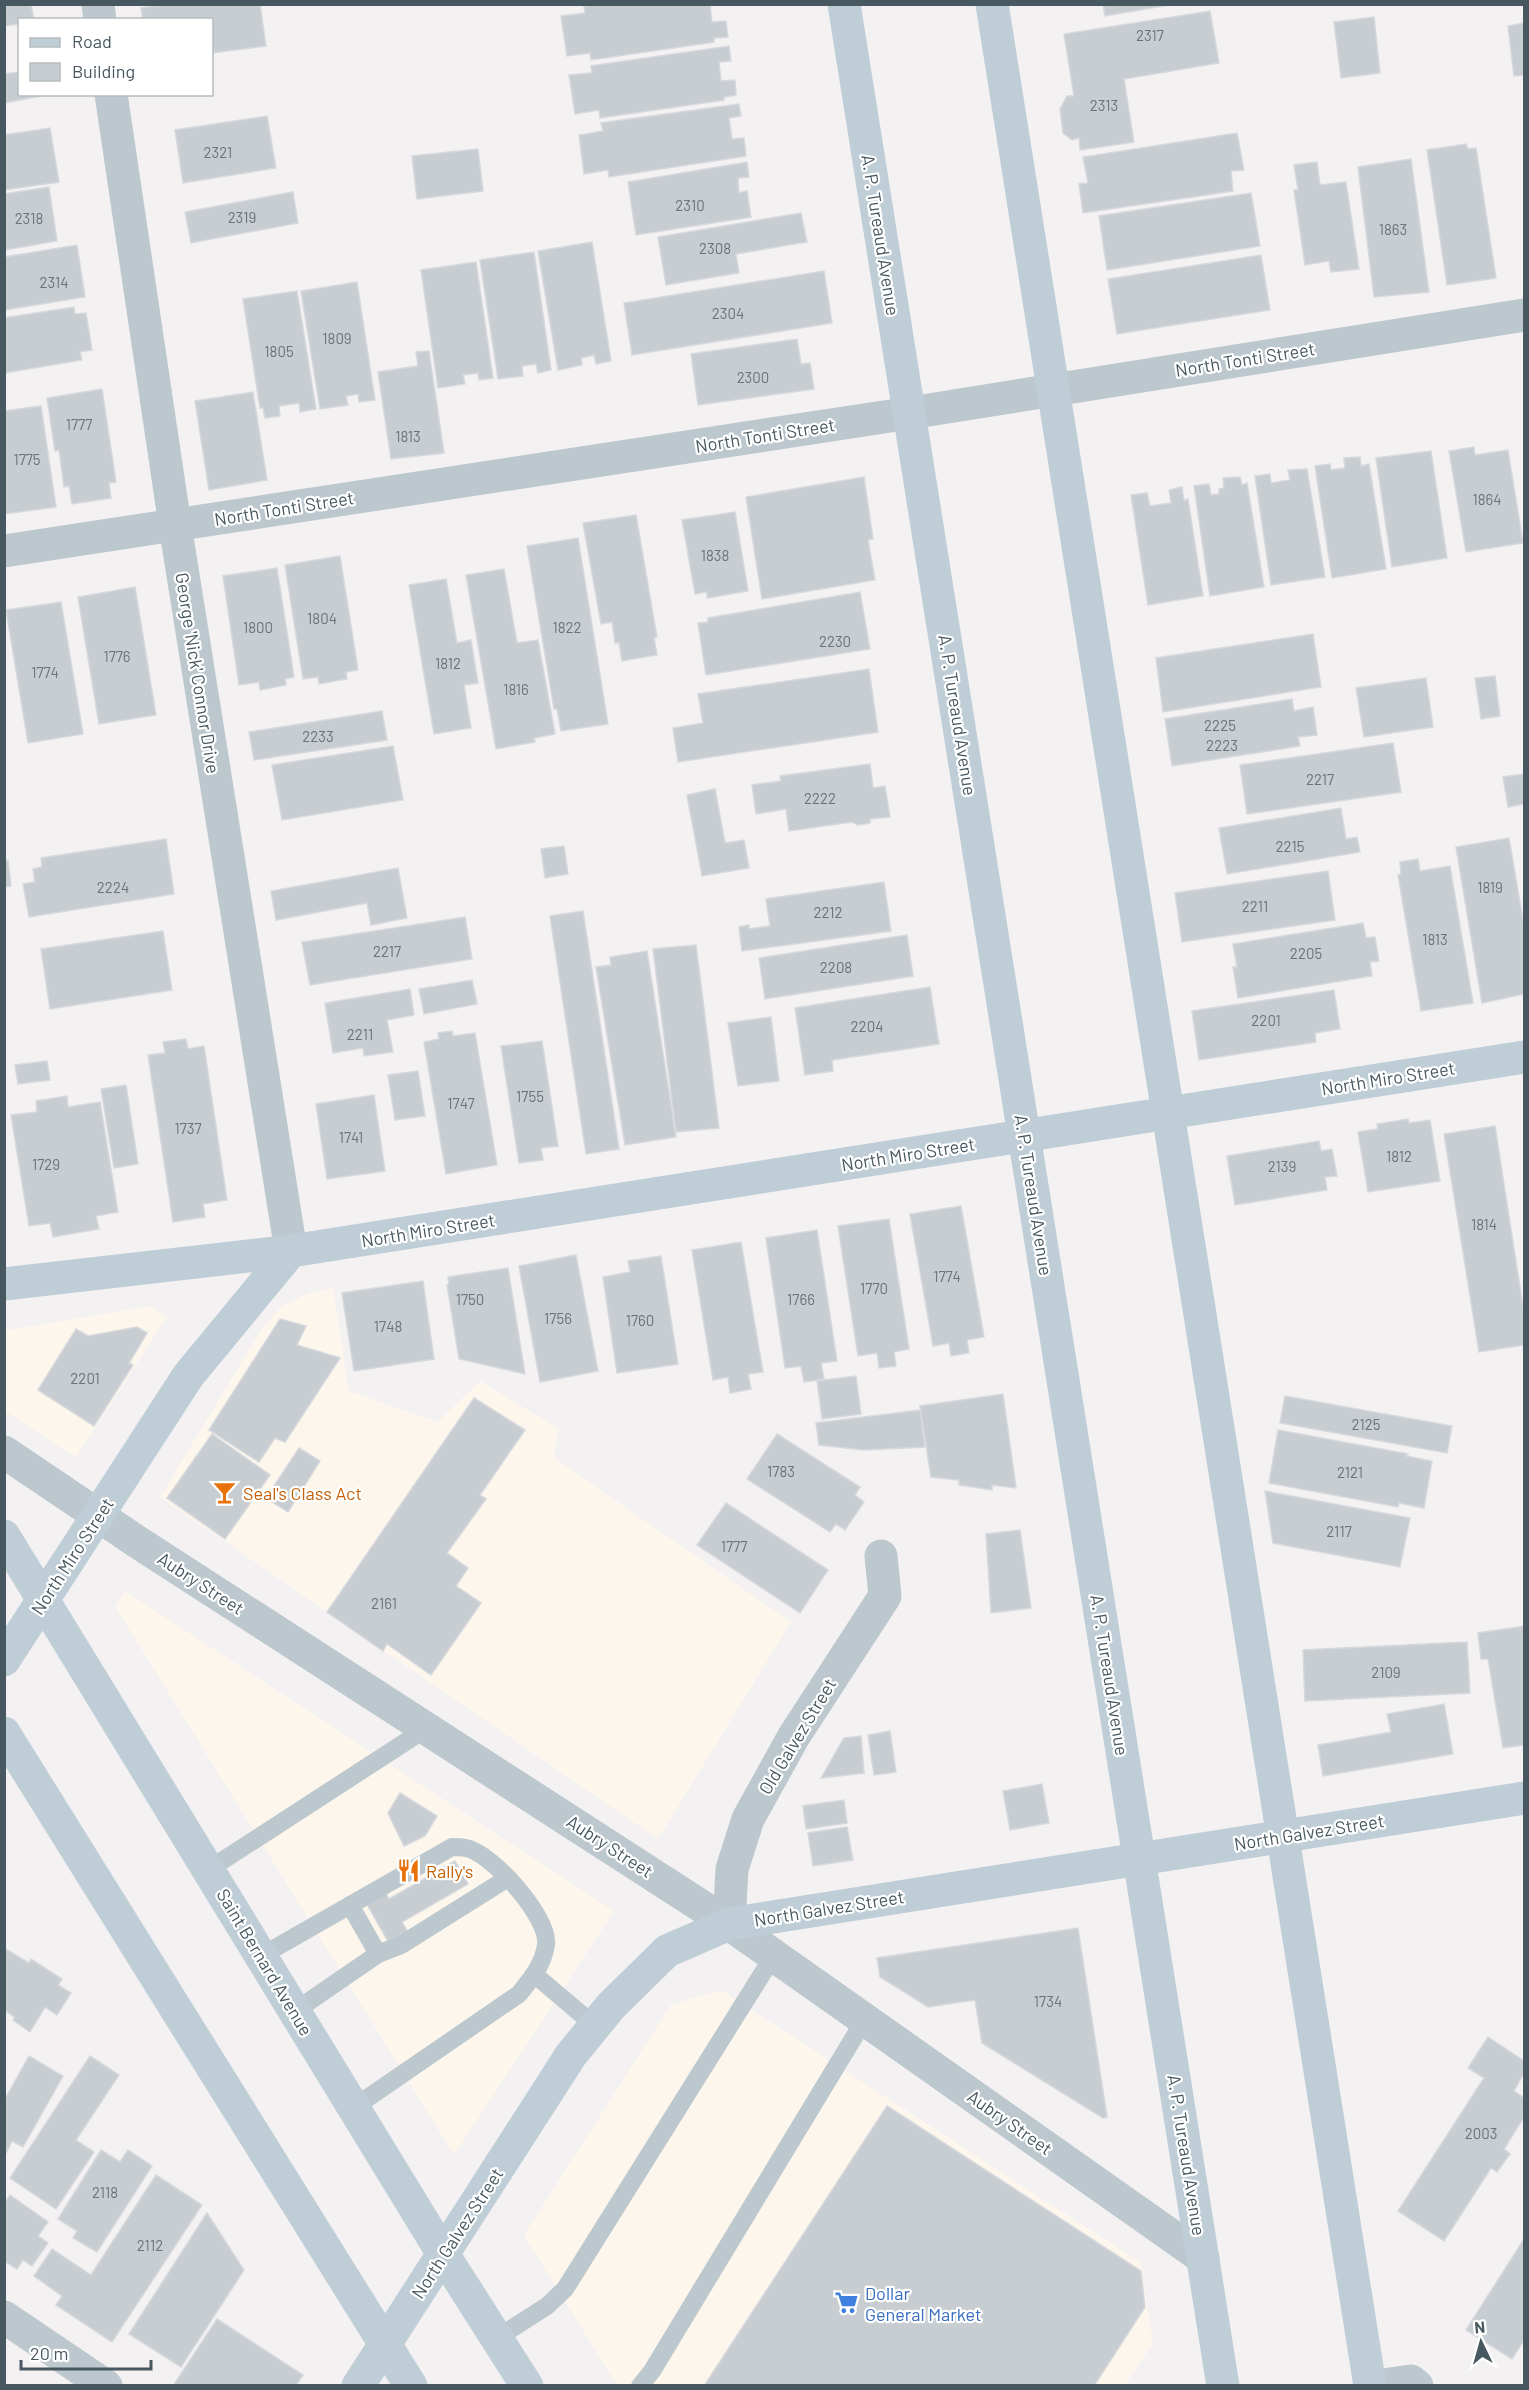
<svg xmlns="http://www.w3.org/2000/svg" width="1529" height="2390" font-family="Barlow,sans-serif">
<rect width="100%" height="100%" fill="#f4f1f2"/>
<g fill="#fdf6ec">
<polygon points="333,1288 349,1391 438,1422 480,1381 559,1429 554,1458 791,1622 658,1839 160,1497 263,1327 281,1307 309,1293"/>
<polygon points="149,1306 167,1317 76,1457 5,1411 4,1331"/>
<polygon points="125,1591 614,1911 454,2155 115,1606"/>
<polygon points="721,1990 1141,2263 1153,2343 1125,2385 617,2385 524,2235 671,2005"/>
</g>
<g fill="#c8cdd1" stroke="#d5d8dd" stroke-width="1.5">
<polygon points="4,4 31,4 34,20 20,20 20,24 4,26"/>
<polygon points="168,4 260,4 266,46 212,53 212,20 143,20 141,8"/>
<polygon points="596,4 710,4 712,22 726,21 728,37 714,38 714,42 591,60 590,53 567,56 561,16 585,13 584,6"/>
<polygon points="1103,4 1175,4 1105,16"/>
<polygon points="1210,11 1219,63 1124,79 1134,142 1080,150 1079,138 1072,140 1063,133 1060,109 1067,96 1074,96 1064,34"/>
<polygon points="1374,17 1380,73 1341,78 1334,22"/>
<polygon points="1524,23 1524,75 1514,76 1508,26"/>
<polygon points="729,46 731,61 719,62 721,81 735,80 736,95 724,97 724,100 600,118 599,110 575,114 569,75 592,73 591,66"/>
<polygon points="20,72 20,94 42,94 42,96 4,103 4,74"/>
<polygon points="739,104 741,116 729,118 732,139 744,138 746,156 609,177 608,170 584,174 579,135 603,131 601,123"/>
<polygon points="267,116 276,168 183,183 175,130"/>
<polygon points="50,128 59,182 4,190 4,135"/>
<polygon points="1237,133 1244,170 1231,171 1233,191 1083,213 1079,184 1088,183 1083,157"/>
<polygon points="1466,144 1468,149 1476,148 1496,278 1447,285 1427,150"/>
<polygon points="478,149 483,191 417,199 412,156"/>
<polygon points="1411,159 1429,292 1374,297 1358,167"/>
<polygon points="747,162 749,177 738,178 739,193 747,191 751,217 636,235 628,182"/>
<polygon points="1317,162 1320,185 1346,182 1359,269 1331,272 1329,261 1305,265 1294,190 1298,190 1294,165"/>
<polygon points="49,187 57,241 4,250 4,194"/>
<polygon points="293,192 298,223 191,243 185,212"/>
<polygon points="1251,193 1260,246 1107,270 1099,216"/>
<polygon points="801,213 807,242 736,254 739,273 666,285 658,237"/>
<polygon points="592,242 611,361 596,364 594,355 581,358 582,365 558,370 538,251"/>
<polygon points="77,245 85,297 4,310 4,257"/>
<polygon points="534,252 551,370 538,373 536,364 522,366 523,376 498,379 480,260"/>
<polygon points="1261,255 1270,310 1117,334 1108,279"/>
<polygon points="476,262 493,378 479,380 478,373 463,375 465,384 438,388 421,270"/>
<polygon points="824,271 832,323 632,355 624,303"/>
<polygon points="357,282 375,400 359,402 358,394 346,396 348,405 320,409 301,291"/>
<polygon points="297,291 316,409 300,412 299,403 279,406 280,416 265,418 263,408 260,408 243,299"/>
<polygon points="74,307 75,314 86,313 92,350 80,352 82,360 4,373 4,318"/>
<polygon points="797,339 801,364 810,363 814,389 698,405 691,354"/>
<polygon points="429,351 444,453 391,459 378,372 418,366 416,352"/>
<polygon points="102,389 116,482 109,483 111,498 72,504 69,486 64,487 59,450 55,451 47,398"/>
<polygon points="253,392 267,480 209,490 195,401"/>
<polygon points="41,406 56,507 4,514 4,411"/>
<polygon points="1474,447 1475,455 1508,450 1523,543 1466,552 1449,451"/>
<polygon points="1431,451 1447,558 1392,567 1376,458"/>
<polygon points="1360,457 1361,466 1369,464 1386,569 1332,578 1315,466 1330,464 1331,470 1345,468 1344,458"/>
<polygon points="1307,469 1325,577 1271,585 1255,476 1270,474 1271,483 1290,480 1288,470"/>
<polygon points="864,477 873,539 868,540 875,580 762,599 746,497"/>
<polygon points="1240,477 1242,485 1247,483 1264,587 1210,596 1194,486 1209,484 1211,495 1219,494 1219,489 1224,488 1223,478"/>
<polygon points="1182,487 1184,501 1188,499 1203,596 1148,605 1131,495 1147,493 1150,506 1171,503 1169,490"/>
<polygon points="735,512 748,591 707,598 707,592 695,594 682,520"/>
<polygon points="636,515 657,637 654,638 657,655 622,661 619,643 615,643 612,622 601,624 583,523"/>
<polygon points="578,538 608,724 561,731 557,709 554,709 527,546"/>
<polygon points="340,556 358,670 346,672 347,679 319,684 318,677 303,679 285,565"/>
<polygon points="277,568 294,677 285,679 286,685 260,690 259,682 239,685 223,576"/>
<polygon points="504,569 517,643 538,640 555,734 534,738 535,742 496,749 466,575"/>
<polygon points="446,579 457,643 471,640 478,683 464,685 471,728 434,734 409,585"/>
<polygon points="135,587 156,715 99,724 78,597"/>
<polygon points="860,592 870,649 706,675 698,623 708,622 708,618"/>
<polygon points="61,602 83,734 28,743 6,610"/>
<polygon points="1313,634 1321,687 1163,712 1156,658"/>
<polygon points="869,669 878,732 678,762 673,728 703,723 698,694"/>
<polygon points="1495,676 1500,716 1481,719 1475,678"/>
<polygon points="1426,678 1433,727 1364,737 1356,688"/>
<polygon points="1292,699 1294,711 1313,707 1317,735 1298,737 1300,746 1172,766 1165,719"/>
<polygon points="382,711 387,740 254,760 249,732"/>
<polygon points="1393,743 1401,792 1247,814 1240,765"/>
<polygon points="393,746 403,800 282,820 272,765"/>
<polygon points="870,764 873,788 885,786 890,817 870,819 870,823 858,825 852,822 789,831 786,809 756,814 752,785 781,781 780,776"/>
<polygon points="1524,774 1524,804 1508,807 1503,777"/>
<polygon points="715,789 725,843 744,840 749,868 702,876 687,795"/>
<polygon points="1341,808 1346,839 1357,837 1360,852 1227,874 1219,828"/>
<polygon points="1509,838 1524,926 1524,994 1482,1003 1456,847"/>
<polygon points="166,839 174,894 29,917 23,884 35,882 33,869 42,867 41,858"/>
<polygon points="564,846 568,874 545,878 541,849"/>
<polygon points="1418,859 1420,871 1450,866 1473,1003 1421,1011 1398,875 1401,874 1400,862"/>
<polygon points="4,860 8,860 11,886 4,887"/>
<polygon points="398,868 407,918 371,925 367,903 276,920 271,891"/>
<polygon points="1328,871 1335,920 1182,942 1175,893"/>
<polygon points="884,882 891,931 742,951 739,927 749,925 749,929 770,926 766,899"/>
<polygon points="583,911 619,1149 586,1154 550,916"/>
<polygon points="465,917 472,959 310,985 302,942"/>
<polygon points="1363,923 1366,938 1375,937 1379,961 1370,962 1372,976 1238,998 1233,967 1237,967 1233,944"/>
<polygon points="163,931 172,990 50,1009 41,949"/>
<polygon points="907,935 913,976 765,999 759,958"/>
<polygon points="696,945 719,1128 676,1132 653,949"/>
<polygon points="647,951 676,1137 625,1145 596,967 611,965 610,957"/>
<polygon points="472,980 477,1004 424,1014 419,989"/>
<polygon points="930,987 939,1044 832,1060 833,1071 805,1075 795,1008"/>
<polygon points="410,989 414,1015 387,1020 393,1052 364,1056 363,1048 333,1053 325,1003"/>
<polygon points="1334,990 1340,1029 1315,1033 1316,1042 1199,1060 1192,1011"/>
<polygon points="771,1017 779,1081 738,1086 728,1023"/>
<polygon points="452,1031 453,1036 475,1033 497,1165 446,1174 424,1042 439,1039 438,1033"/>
<polygon points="186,1039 188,1049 204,1046 227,1200 203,1204 205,1217 173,1222 148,1055 165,1053 163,1042"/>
<polygon points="542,1041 558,1146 541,1148 543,1160 519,1163 501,1046"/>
<polygon points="47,1061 50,1080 18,1084 15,1065"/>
<polygon points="418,1071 425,1116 395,1120 388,1075"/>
<polygon points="126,1085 138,1164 114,1168 101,1089"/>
<polygon points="374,1095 385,1171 327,1179 316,1104"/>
<polygon points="67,1096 68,1107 100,1102 118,1212 96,1216 99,1229 53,1237 50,1223 29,1226 11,1115 37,1112 36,1101"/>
<polygon points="1408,1119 1409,1123 1430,1120 1440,1181 1368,1192 1358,1132 1378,1129 1377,1124"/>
<polygon points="1495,1126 1524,1313 1524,1345 1479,1352 1444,1134"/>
<polygon points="1319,1141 1321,1151 1332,1149 1337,1176 1325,1177 1327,1190 1235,1205 1227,1156"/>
<polygon points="961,1206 984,1337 967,1340 969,1353 951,1356 949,1343 933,1346 910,1214"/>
<polygon points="889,1219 909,1349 894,1352 896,1366 879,1368 877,1353 858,1356 838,1226"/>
<polygon points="817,1230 837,1361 821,1363 824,1379 804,1382 801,1366 785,1368 766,1238"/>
<polygon points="741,1242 763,1372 748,1374 751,1389 730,1393 728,1377 713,1380 692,1250"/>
<polygon points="576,1255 598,1371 540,1382 519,1266"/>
<polygon points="661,1256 678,1364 617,1373 603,1277 630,1272 628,1261"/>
<polygon points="508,1268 525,1374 459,1359 447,1285 449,1284 448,1277"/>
<polygon points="423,1281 434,1359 354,1371 342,1293"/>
<polygon points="280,1319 306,1326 297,1345 340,1358 285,1442 275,1438 259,1462 209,1430"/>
<polygon points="137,1327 147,1333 129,1363 133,1365 94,1426 38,1390 76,1329 88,1336"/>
<polygon points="856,1376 861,1414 822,1419 817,1381"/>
<polygon points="1003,1394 1016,1488 992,1485 992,1490 959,1485 959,1480 931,1477 920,1406"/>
<polygon points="1285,1396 1452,1426 1447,1453 1280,1423"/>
<polygon points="474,1398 525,1430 480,1495 486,1499 447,1553 468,1568 456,1586 481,1603 431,1675 387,1644 383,1651 327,1612"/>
<polygon points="920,1410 925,1447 864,1450 819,1445 816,1423"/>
<polygon points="1278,1430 1408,1454 1406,1456 1432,1461 1424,1508 1399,1503 1398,1507 1269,1483"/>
<polygon points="212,1434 270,1475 225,1539 167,1498"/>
<polygon points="777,1434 860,1487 855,1495 864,1502 845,1530 836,1524 830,1532 747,1479"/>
<polygon points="299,1448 320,1461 288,1512 266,1498"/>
<polygon points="1265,1491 1410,1518 1400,1567 1273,1543"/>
<polygon points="726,1503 828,1570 800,1613 697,1545"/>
<polygon points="1020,1530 1031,1608 991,1613 986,1534"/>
<polygon points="1524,1626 1524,1745 1503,1748 1488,1659 1481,1659 1478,1633"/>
<polygon points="1467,1642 1470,1693 1305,1701 1303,1650"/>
<polygon points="1444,1704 1453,1754 1323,1776 1318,1745 1391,1732 1387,1714"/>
<polygon points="890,1731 896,1772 874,1775 868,1735"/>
<polygon points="861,1736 864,1773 821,1778 844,1738"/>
<polygon points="1042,1784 1049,1823 1010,1830 1003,1791"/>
<polygon points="400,1793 437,1816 425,1836 404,1846 388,1813"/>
<polygon points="844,1800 847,1823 806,1829 803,1806"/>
<polygon points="847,1827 853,1860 813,1866 808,1833"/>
<polygon points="455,1861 468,1884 402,1922 409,1934 390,1945 364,1899 383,1888 389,1899"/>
<polygon points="1078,1928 1107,2117 1103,2118 982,2043 975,2000 928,2007 880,1977 877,1958"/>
<polygon points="4,1948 29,1963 31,1959 62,1979 58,1985 71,1993 57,2015 45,2007 30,2032 13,2020 15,2017 4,2010"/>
<polygon points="1488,2037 1524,2061 1524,2073 1514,2091 1524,2098 1524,2117 1504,2149 1510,2154 1497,2172 1491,2168 1444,2241 1398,2211 1484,2078 1468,2068"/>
<polygon points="29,2056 63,2076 23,2147 12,2141 6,2153 4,2101"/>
<polygon points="90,2056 119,2075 76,2140 94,2152 56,2209 10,2178"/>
<polygon points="887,2106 1141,2271 1145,2307 1094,2386 704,2386"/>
<polygon points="101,2150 120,2162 128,2150 152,2166 97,2252 73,2238 77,2231 58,2219"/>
<polygon points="156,2175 202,2205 112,2342 56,2305 62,2296 34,2276 52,2249 91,2275"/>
<polygon points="10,2195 48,2222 38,2236 48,2243 32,2266 23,2260 17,2269 4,2261 4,2204"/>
<polygon points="207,2213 244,2270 181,2367 129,2334"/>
<polygon points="1524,2239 1524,2340 1512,2359 1466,2330"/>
<polygon points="217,2319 303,2375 296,2386 173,2386"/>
</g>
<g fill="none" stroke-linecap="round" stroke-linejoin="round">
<g stroke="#bcc8ce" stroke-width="18">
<polyline points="208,1870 427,1728"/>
<polyline points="350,1905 378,1954"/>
<path d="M261 1956 452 1847C456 1847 462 1847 466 1848 492 1853 550 1918 546 1945 543 1965 531 1979 519 1994L353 2108"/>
<polyline points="535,1975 594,2025"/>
<polyline points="295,2011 378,1954 401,1945 508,1878"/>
<polyline points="497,2338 547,2306 565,2289 774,1955"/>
<polyline points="640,2386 652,2371 865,2019"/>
</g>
<g stroke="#bcc8ce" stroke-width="33">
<polyline points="98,4 100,20"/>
<polyline points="111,94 175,525 291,1251"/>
<polyline points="4,551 910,413 1524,315"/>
<polyline points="4,1452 139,1543 729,1924 1203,2258"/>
<polyline points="729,1924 732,1869 748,1819 794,1736 885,1596 881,1556"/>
<polyline points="4,2317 106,2386"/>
<polyline points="1376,2386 1411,2381 1417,2386"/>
</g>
<g stroke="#becdd6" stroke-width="33">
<polyline points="844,4 1223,2386"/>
<polyline points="992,4 1370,2386"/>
<polyline points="4,1284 291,1251"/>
<polyline points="4,1536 443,2254 527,2386"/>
<polyline points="4,1660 188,1376 291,1251 1524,1057"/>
<polyline points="4,1733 411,2386"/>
<polyline points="358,2386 571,2055 611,2006 667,1951 729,1924 1524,1798"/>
</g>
</g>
<defs>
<symbol id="bar-bare" viewBox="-9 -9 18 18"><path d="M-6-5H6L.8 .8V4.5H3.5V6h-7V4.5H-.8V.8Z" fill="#e8710a" stroke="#fff" stroke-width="2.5" paint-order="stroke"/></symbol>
<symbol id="restaurant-bare" viewBox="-9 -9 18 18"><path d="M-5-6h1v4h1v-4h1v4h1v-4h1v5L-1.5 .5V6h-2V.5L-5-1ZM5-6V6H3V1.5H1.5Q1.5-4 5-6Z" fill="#e8710a" stroke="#fff" stroke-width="2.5" paint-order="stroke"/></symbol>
<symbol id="supermarket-bare" viewBox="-9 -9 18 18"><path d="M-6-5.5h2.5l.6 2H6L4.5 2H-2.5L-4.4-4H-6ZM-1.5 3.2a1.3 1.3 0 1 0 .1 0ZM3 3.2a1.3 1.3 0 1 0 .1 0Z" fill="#3f7fe0" stroke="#fff" stroke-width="2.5" paint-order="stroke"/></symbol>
</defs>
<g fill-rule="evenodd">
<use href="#bar-bare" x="208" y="1476" width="33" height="33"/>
<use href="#restaurant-bare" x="392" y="1854" width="33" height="33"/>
<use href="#supermarket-bare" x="830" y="2286" width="33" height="33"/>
</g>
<g text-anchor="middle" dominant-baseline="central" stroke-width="4.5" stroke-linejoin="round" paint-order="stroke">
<g font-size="15" fill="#68757c">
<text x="1150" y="35">2317</text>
<text x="1104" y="105">2313</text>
<text x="218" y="152">2321</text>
<text x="690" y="205">2310</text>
<text x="242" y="217">2319</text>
<text x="29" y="218">2318</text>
<text x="1393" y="229">1863</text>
<text x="715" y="248">2308</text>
<text x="54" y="282">2314</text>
<text x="728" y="313">2304</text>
<text x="337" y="338">1809</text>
<text x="279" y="351">1805</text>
<text x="753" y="377">2300</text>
<text x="79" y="424">1777</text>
<text x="408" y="436">1813</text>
<text x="27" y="459">1775</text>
<text x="1487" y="499">1864</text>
<text x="715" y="555">1838</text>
<text x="322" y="618">1804</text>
<text x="258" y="627">1800</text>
<text x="567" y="627">1822</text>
<text x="835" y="641">2230</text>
<text x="117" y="656">1776</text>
<text x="448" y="663">1812</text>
<text x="45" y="672">1774</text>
<text x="516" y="689">1816</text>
<text x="1220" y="725">2225</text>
<text x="318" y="736">2233</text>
<text x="1222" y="745">2223</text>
<text x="1320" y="779">2217</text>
<text x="820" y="798">2222</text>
<text x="1290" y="846">2215</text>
<text x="113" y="887">2224</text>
<text x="1490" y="887">1819</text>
<text x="1255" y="906">2211</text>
<text x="828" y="912">2212</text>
<text x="1435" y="939">1813</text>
<text x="387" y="951">2217</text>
<text x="1306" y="953">2205</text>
<text x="836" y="967">2208</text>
<text x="1266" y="1020">2201</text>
<text x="867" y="1026">2204</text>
<text x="360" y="1034">2211</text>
<text x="530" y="1096">1755</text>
<text x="461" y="1103">1747</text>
<text x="188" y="1128">1737</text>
<text x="351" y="1137">1741</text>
<text x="1399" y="1156">1812</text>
<text x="46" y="1164">1729</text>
<text x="1282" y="1166">2139</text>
<text x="1484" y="1224">1814</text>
<text x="947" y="1276">1774</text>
<text x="874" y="1288">1770</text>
<text x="470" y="1299">1750</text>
<text x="801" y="1299">1766</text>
<text x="558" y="1318">1756</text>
<text x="640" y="1320">1760</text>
<text x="388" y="1326">1748</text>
<text x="85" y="1378">2201</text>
<text x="1366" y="1424">2125</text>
<text x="781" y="1471">1783</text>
<text x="1350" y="1472">2121</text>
<text x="1339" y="1531">2117</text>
<text x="734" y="1546">1777</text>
<text x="384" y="1603">2161</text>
<text x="1386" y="1672">2109</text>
<text x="1048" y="2001">1734</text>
<text x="1481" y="2133">2003</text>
<text x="105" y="2192">2118</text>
<text x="150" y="2245">2112</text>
</g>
<g font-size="18" fill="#485860" stroke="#fff">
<text transform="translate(881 235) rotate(81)">A. P. Tureaud Avenue</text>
<text transform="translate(1245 359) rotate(-9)">North Tonti Street</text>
<text transform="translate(765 435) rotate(-9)">North Tonti Street</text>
<text transform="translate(284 508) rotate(-9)">North Tonti Street</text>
<text transform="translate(198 673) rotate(81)">George 'Nick' Connor Drive</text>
<text transform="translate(958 715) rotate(81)">A. P. Tureaud Avenue</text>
<text transform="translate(1388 1078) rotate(-9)">North Miro Street</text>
<text transform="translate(908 1154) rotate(-9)">North Miro Street</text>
<text transform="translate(1034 1195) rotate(81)">A. P. Tureaud Avenue</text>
<text transform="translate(428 1230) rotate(-9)">North Miro Street</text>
<text transform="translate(72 1556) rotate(-57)">North Miro Street</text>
<text transform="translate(201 1583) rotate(33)">Aubry Street</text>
<text transform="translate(1110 1675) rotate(81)">A. P. Tureaud Avenue</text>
<text transform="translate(797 1736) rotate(-59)">Old Galvez Street</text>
<text transform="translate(1309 1832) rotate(-9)">North Galvez Street</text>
<text transform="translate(610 1846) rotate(33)">Aubry Street</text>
<text transform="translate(829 1908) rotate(-9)">North Galvez Street</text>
<text transform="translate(265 1962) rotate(59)">Saint Bernard Avenue</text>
<text transform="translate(1010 2122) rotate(35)">Aubry Street</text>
<text transform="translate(1187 2155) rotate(81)">A. P. Tureaud Avenue</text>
<text transform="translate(457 2233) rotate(-57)">North Galvez Street</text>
</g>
<g font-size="18" fill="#c56008" stroke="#fff" text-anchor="start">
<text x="243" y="1493">Seal's Class Act</text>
<text x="426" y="1871">Rally's</text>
</g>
<g font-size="18" fill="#366cbe" stroke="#fff" text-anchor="start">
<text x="865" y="2293">Dollar<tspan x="865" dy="21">General Market</tspan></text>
</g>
</g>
<rect width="1529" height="2390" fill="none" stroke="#485860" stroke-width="12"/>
<rect x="18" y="18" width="195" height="78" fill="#ffffff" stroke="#b6bcbf" stroke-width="1.5"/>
<rect x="30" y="38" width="30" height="9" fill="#becdd6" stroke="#b6bcbf" stroke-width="1.5"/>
<text x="72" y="48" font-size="18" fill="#485860">Road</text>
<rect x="30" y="63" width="30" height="18" fill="#c8cdd1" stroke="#b6bcbf" stroke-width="1.5"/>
<text x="72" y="78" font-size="18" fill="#485860">Building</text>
<g transform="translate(1481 2342) rotate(355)" stroke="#ffffff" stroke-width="4.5" paint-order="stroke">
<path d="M0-4.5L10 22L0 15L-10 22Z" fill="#485860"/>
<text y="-9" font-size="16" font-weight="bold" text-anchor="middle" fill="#485860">N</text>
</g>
<path d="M21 2360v9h130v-9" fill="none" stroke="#485860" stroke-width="3"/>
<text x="30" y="2360" font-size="18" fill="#485860" stroke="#ffffff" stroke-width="4.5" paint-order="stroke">20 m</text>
</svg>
